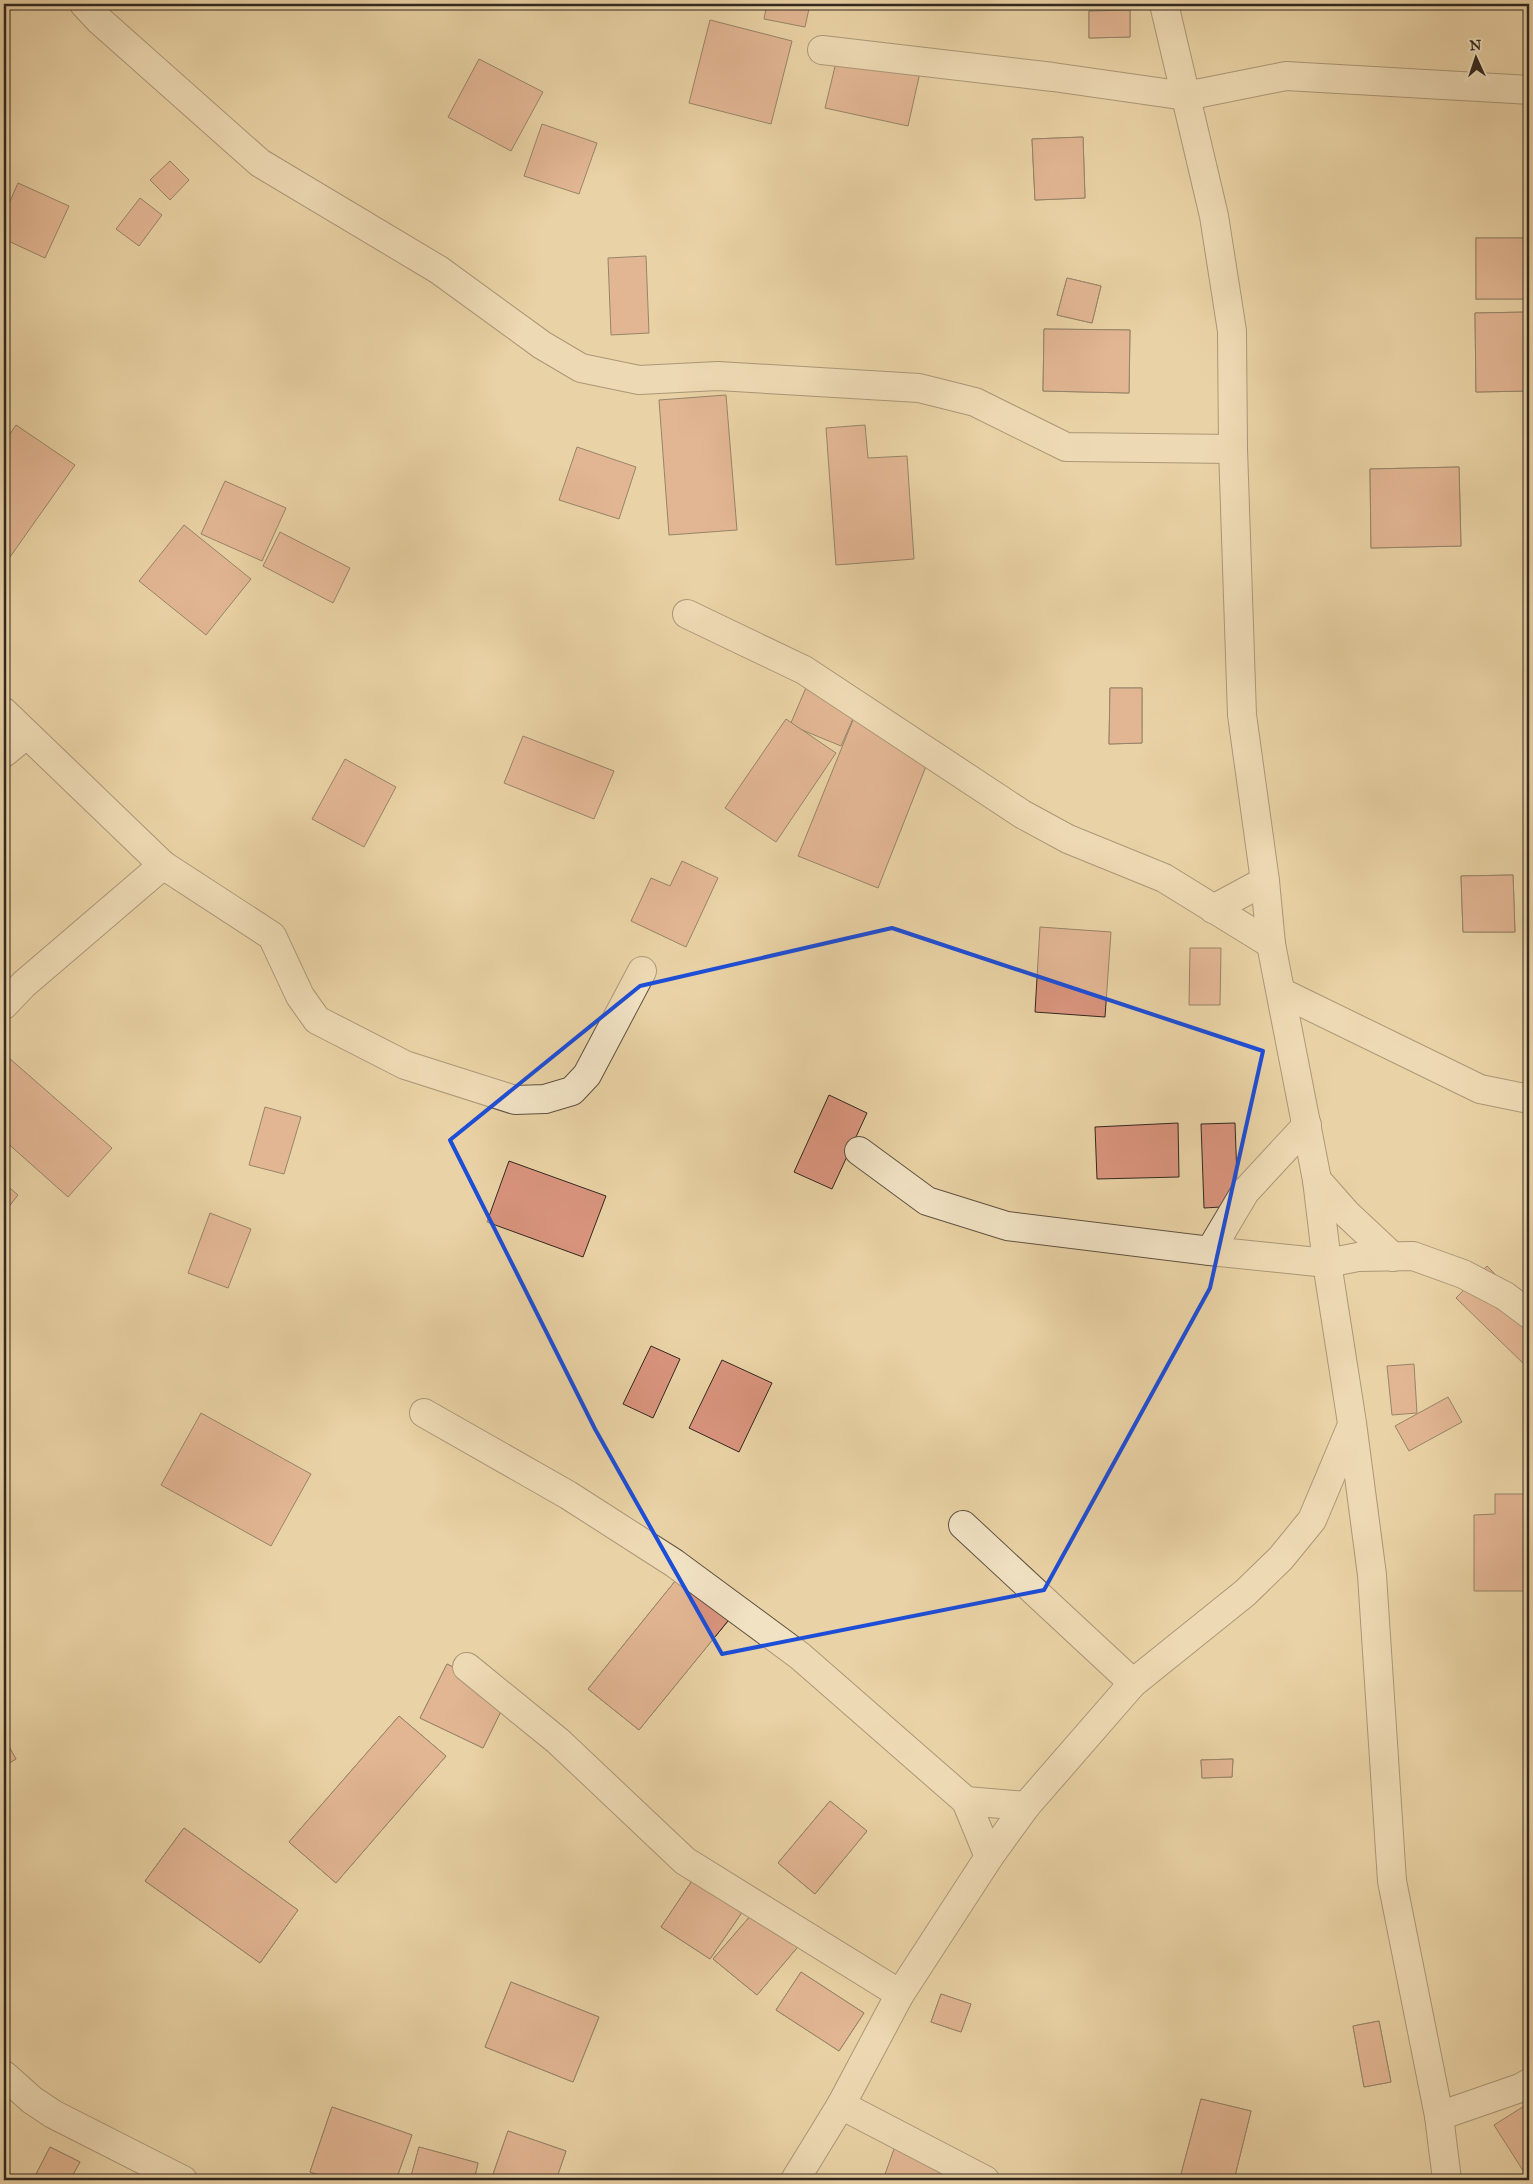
<svg xmlns="http://www.w3.org/2000/svg" width="1533" height="2184" font-family="'IM FELL Great Primer',serif">
<rect width="100%" height="100%" fill="#e9d2a5"/>
<filter id="stains"><feTurbulence type="fractalNoise" baseFrequency=".004" numOctaves="4"/><feColorMatrix values="0 0 0 0 .2 0 0 0 0 .09 0 0 0 0 .02 0 0 0 .5 -.17"/></filter>
<radialGradient id="worn" r=".72"><stop offset=".6" stop-color="#630" stop-opacity="0"/><stop offset="1" stop-color="#630" stop-opacity=".3"/></radialGradient>
<g fill="#d9947d" stroke="#32281f">
<polygon points="767,4 810,4 805,27 764,19"/>
<polygon points="1130,10 1130,37 1089,38 1089,11"/>
<polygon points="1130,10 1130,37 1089,38 1089,11"/>
<polygon points="710,20 792,41 771,124 689,103"/>
<polygon points="839,50 921,68 908,126 825,108"/>
<polygon points="479,59 543,92 511,151 448,117"/>
<polygon points="542,124 597,143 579,194 524,176"/>
<polygon points="1083,137 1085,198 1035,200 1032,139"/>
<polygon points="1083,137 1085,198 1035,200 1032,139"/>
<polygon points="170,161 189,180 170,200 150,180"/>
<polygon points="18,183 69,206 45,258 4,239 4,215"/>
<polygon points="140,198 162,215 139,246 116,229"/>
<rect x="1476" y="238" width="53" height="61"/>
<rect x="1476" y="238" width="53" height="61"/>
<polygon points="646,256 649,333 611,335 608,258"/>
<polygon points="1067,278 1101,286 1092,323 1057,315"/>
<polygon points="1067,278 1101,286 1092,323 1057,315"/>
<polygon points="1529,312 1529,391 1476,392 1475,313"/>
<polygon points="1529,312 1529,391 1476,392 1475,313"/>
<polygon points="1044,329 1130,330 1129,393 1043,391"/>
<polygon points="1044,329 1130,330 1129,393 1043,391"/>
<polygon points="726,395 737,530 669,535 659,400"/>
<polygon points="16,425 75,465 10,557 4,553 4,443"/>
<polygon points="865,425 868,458 907,456 914,559 836,565 826,428"/>
<polygon points="577,447 636,467 619,519 559,500"/>
<polygon points="1459,467 1461,546 1371,548 1370,469"/>
<polygon points="1459,467 1461,546 1371,548 1370,469"/>
<polygon points="225,481 286,508 262,561 201,534"/>
<polygon points="184,525 251,579 206,635 139,581"/>
<polygon points="280,532 350,568 333,603 263,566"/>
<polygon points="808,683 859,705 841,746 790,725"/>
<polygon points="1110,688 1142,688 1142,743 1109,744"/>
<polygon points="1110,688 1142,688 1142,743 1109,744"/>
<polygon points="855,715 934,746 878,888 798,856"/>
<polygon points="786,719 836,753 776,842 725,808"/>
<polygon points="1529,720 1529,775 1528,775 1524,721"/>
<polygon points="1529,720 1529,775 1528,775 1524,721"/>
<polygon points="523,736 614,771 594,819 504,783"/>
<polygon points="345,759 396,787 364,847 312,819"/>
<rect x="1525" y="787" width="4" height="71"/>
<rect x="1525" y="787" width="4" height="71"/>
<polygon points="682,861 718,878 686,947 631,921 651,878 670,886"/>
<polygon points="1513,875 1515,932 1463,932 1461,876"/>
<polygon points="1513,875 1515,932 1463,932 1461,876"/>
<polygon points="1040,927 1111,932 1105,1017 1035,1012"/>
<polygon points="1190,948 1221,948 1220,1005 1189,1005"/>
<polygon points="9,1058 112,1148 68,1197 4,1140 4,1063"/>
<polygon points="829,1095 867,1113 832,1189 794,1172"/>
<polygon points="265,1107 301,1117 284,1174 249,1165"/>
<polygon points="1178,1123 1179,1177 1097,1179 1095,1127"/>
<polygon points="1235,1123 1238,1206 1204,1208 1201,1124"/>
<polygon points="509,1161 606,1196 583,1257 487,1222"/>
<polygon points="4,1183 18,1195 4,1213"/>
<polygon points="210,1213 251,1229 228,1288 188,1273"/>
<polygon points="1487,1266 1529,1308 1529,1369 1456,1298"/>
<polygon points="651,1346 680,1359 653,1418 623,1404"/>
<polygon points="722,1360 772,1383 739,1452 689,1428"/>
<polygon points="1414,1364 1417,1413 1392,1415 1387,1366"/>
<polygon points="1448,1397 1462,1422 1409,1451 1395,1426"/>
<polygon points="201,1413 311,1474 271,1546 161,1485"/>
<polygon points="1495,1494 1529,1494 1529,1591 1474,1591 1474,1515 1495,1514"/>
<polygon points="680,1575 732,1616 639,1730 588,1689"/>
<polygon points="680,1575 732,1616 639,1730 588,1689"/>
<polygon points="447,1664 509,1695 483,1748 420,1718"/>
<polygon points="447,1664 509,1695 483,1748 420,1718"/>
<polygon points="399,1716 446,1756 336,1883 289,1842"/>
<polygon points="399,1716 446,1756 336,1883 289,1842"/>
<polygon points="4,1738 16,1759 4,1766"/>
<polygon points="4,1738 16,1759 4,1766"/>
<polygon points="1233,1759 1232,1777 1202,1778 1201,1760"/>
<polygon points="1233,1759 1232,1777 1202,1778 1201,1760"/>
<polygon points="830,1801 867,1831 815,1894 778,1863"/>
<polygon points="830,1801 867,1831 815,1894 778,1863"/>
<polygon points="184,1828 298,1910 260,1963 145,1881"/>
<polygon points="184,1828 298,1910 260,1963 145,1881"/>
<polygon points="706,1860 756,1892 710,1959 661,1927"/>
<polygon points="706,1860 756,1892 710,1959 661,1927"/>
<polygon points="765,1899 808,1935 757,1995 713,1959"/>
<polygon points="765,1899 808,1935 757,1995 713,1959"/>
<polygon points="801,1972 864,2013 839,2051 776,2010"/>
<polygon points="801,1972 864,2013 839,2051 776,2010"/>
<polygon points="511,1982 599,2017 573,2082 485,2047"/>
<polygon points="511,1982 599,2017 573,2082 485,2047"/>
<polygon points="941,1994 971,2004 961,2032 931,2022"/>
<polygon points="941,1994 971,2004 961,2032 931,2022"/>
<polygon points="1379,2021 1391,2082 1364,2087 1353,2026"/>
<polygon points="1379,2021 1391,2082 1364,2087 1353,2026"/>
<polygon points="1201,2099 1251,2111 1234,2180 1189,2180 1180,2178"/>
<polygon points="1201,2099 1251,2111 1234,2180 1189,2180 1180,2178"/>
<polygon points="1529,2103 1529,2180 1494,2125"/>
<polygon points="332,2107 412,2135 396,2180 334,2180 310,2172"/>
<polygon points="332,2107 412,2135 396,2180 334,2180 310,2172"/>
<polygon points="508,2131 566,2151 556,2180 491,2180"/>
<polygon points="508,2131 566,2151 556,2180 491,2180"/>
<polygon points="895,2146 953,2165 948,2180 883,2180"/>
<polygon points="50,2147 80,2162 70,2180 33,2180"/>
<polygon points="50,2147 80,2162 70,2180 33,2180"/>
<polygon points="419,2147 478,2163 474,2180 410,2180"/>
<polygon points="419,2147 478,2163 474,2180 410,2180"/>
</g>
<g fill="none" stroke-linecap="round" stroke-linejoin="round">
<defs>
<g id="minor">
<polyline points="84,4 99,20 260,163 439,270 542,345 581,368 639,380 718,376 919,388 975,402 1066,447 1233,449"/>
<polyline points="1164,4 1214,216 1232,331 1233,449 1242,715 1265,881 1271,944 1317,1180 1327,1263 1352,1423 1372,1575 1392,1881 1439,2116 1447,2180"/>
<polyline points="822,50 1053,77 1186,96 1286,76 1529,90"/>
<polyline points="687,614 804,670 1022,814 1068,839 1164,878 1271,944"/>
<polyline points="4,712 163,865 272,936 300,996 317,1020 405,1065 515,1100 545,1099 572,1091 587,1075 642,971"/>
<polyline points="4,753 26,735"/>
<polyline points="1213,909 1265,881"/>
<polyline points="1281,992 1480,1089 1529,1099"/>
<polyline points="4,1005 24,984 163,865"/>
<polyline points="859,1151 927,1201 1007,1226 1210,1251 1327,1263 1358,1257 1413,1256 1463,1274 1505,1296 1529,1314"/>
<polyline points="1317,1180 1347,1214 1393,1257"/>
<polyline points="1210,1251 1245,1192 1307,1125"/>
<polyline points="424,1413 568,1495 674,1563 800,1656 966,1801 989,1857"/>
<polyline points="963,1525 1133,1683"/>
<polyline points="467,1667 558,1741 685,1861 900,1994"/>
<polyline points="966,1801 1026,1806"/>
<polyline points="4,2075 32,2100 53,2114 183,2180"/>
<polyline points="841,2105 985,2180"/>
<polyline points="1439,2116 1520,2088 1529,2083"/>
<polyline points="795,2180 841,2105 900,1994 989,1857 1026,1806 1133,1683 1245,1593 1281,1558 1312,1520 1352,1425"/>
</g>
</defs>
<use href="#minor" stroke="#605240" stroke-width="30"/>
<use href="#minor" stroke="#f1e2c4" stroke-width="28"/>
</g>
<path d="M0 0H1533V2184H0ZM892 928 1263 1051 1210 1288 1044 1590 722 1654 595 1429 450 1140 640 986Z" fill="#e9d2a5" fill-opacity=".55" fill-rule="evenodd"/>
<path fill="none" stroke="#1d4ed8" stroke-width="4" stroke-linejoin="round" d="M892 928 1263 1051 1210 1288 1044 1590 722 1654 595 1429 450 1140 640 986Z"/>
<rect width="1533" height="2184" fill="none" stroke="#e9d2a5" stroke-width="20"/>
<rect x="5" y="5" width="1523" height="2174" fill="none" stroke="#32281f" stroke-width="2.5"/>
<rect x="10" y="10" width="1513" height="2164" fill="none" stroke="#32281f"/>
<g transform="translate(1476 58) rotate(357)" stroke="#f1e2c4" stroke-width="4" paint-order="stroke">
<path d="M0-4L9 19L0 12L-9 19Z" fill="#32281f"/>
<text y="-8" font-size="14" font-weight="bold" text-anchor="middle" fill="#32281f">N</text>
</g>
<rect width="100%" height="100%" filter="url(#stains)"/>
<rect width="100%" height="100%" fill="url(#worn)"/>
</svg>
